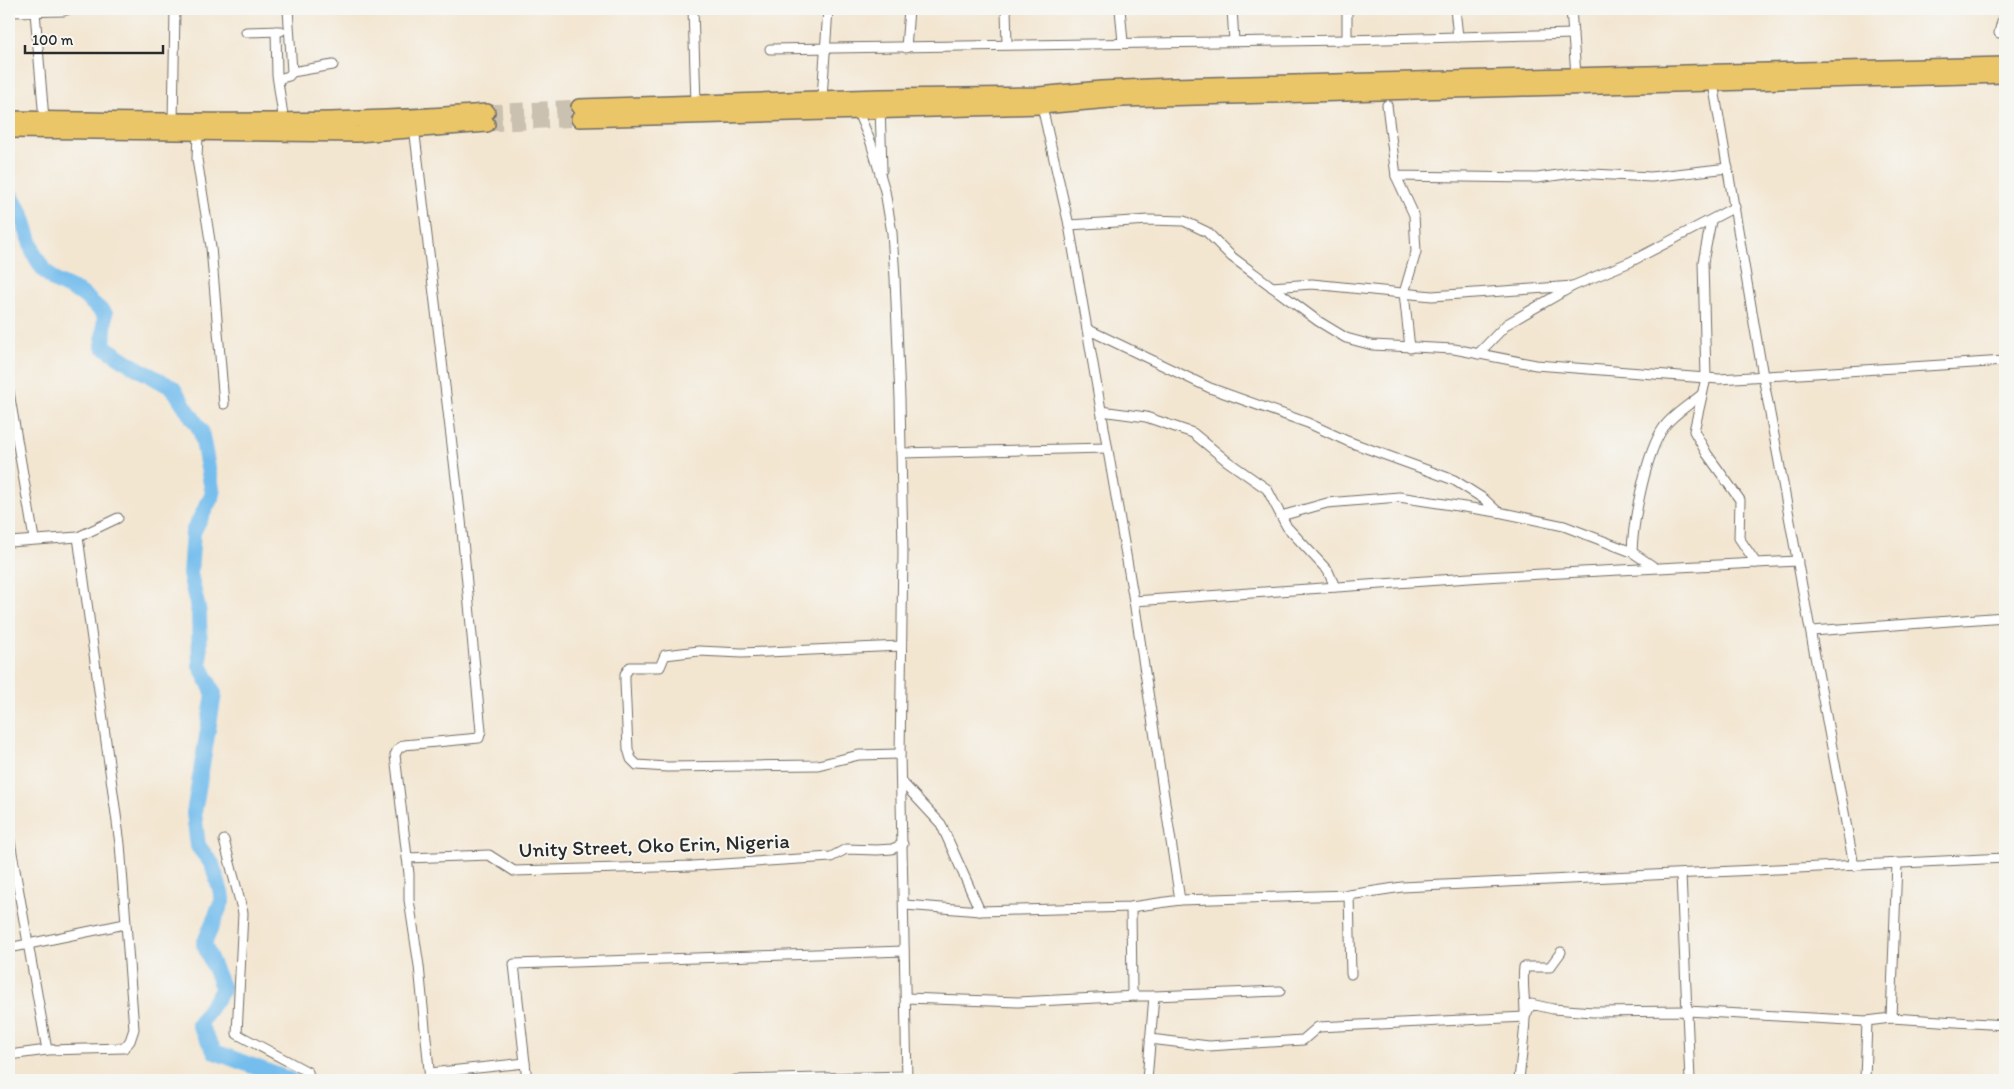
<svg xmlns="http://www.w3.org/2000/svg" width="2014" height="1089" font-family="Itim,sans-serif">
<rect width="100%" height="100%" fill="#f6f6f2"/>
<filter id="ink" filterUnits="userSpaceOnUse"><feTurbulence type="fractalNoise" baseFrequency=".02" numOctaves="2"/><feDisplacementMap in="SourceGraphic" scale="10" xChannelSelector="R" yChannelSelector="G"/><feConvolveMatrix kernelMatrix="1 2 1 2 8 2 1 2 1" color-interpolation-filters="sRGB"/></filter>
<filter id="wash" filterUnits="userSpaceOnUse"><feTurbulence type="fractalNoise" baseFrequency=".0096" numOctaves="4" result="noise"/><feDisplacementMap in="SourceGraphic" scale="20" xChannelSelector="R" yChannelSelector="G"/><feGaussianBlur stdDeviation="1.12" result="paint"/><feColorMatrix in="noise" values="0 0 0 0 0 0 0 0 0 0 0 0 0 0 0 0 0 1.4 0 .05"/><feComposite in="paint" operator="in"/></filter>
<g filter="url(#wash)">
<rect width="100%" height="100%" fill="#f3e6d1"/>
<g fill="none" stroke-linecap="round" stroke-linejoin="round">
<polyline stroke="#74bded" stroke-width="16" points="9,193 21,212 34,254 43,269 55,281 82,294 105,314 103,346 135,367 173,388 201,431 213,494 193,532 190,574 199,613 200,665 214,694 194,813 198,846 212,864 223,899 204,944 223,989 199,1024 215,1052 290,1080"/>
</g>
</g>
<g filter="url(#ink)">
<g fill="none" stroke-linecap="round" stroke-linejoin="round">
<g stroke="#cbc1b0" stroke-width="15" stroke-dasharray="15 8" stroke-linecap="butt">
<polyline points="487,112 579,107"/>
<polyline points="487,124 579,119"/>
</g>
<defs>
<g id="street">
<polyline points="693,9 696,103"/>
<polyline points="1006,9 1007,44"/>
<polyline points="1120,9 1123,42"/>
<polyline points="1232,9 1234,41"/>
<polyline points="1347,9 1347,40"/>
<polyline points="1455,9 1458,37"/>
<polyline points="1571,9 1576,75"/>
<polyline points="9,12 64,11 69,9"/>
<polyline points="35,12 44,119"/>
<polyline points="276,31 277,75 284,122"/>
<polyline points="246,32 281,31"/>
<polyline points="1999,33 2005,9"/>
<polyline points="906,48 909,9"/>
<polyline points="770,49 1347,40 1573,34"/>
<polyline points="292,72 333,65"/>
<polyline points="278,79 289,76 292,72 288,9"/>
<polyline points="1713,83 1763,376 1854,866"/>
<polyline points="822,98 828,9"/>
<polyline points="1041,102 1069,225 1134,601 1180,900"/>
<polyline points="1387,105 1396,176 1537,178 1573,173 1651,177 1728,168"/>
<polyline points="880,106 882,170"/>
<polyline points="857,110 871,143 885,191 892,233 895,278 900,399 903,552 900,754 907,1080"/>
<polyline points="173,122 175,9"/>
<polyline points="414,127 461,520 481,731 479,738 404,745 398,749 395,755 409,874 409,900 419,966 430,1080"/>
<polyline points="198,134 197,159 211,247 224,404"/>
<polyline points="1396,176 1414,215 1416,252 1404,293 1410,348"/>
<polyline points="1711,221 1703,262 1706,378 1694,431 1707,454 1740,500 1739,538 1756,563"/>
<polyline points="1069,225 1149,220 1184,221 1207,232 1232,257 1318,321 1346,338 1372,345 1454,349 1536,365 1719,379 2005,361"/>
<polyline points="1272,287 1312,284 1432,296 1573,286"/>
<polyline points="1087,329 1210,388 1308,423 1347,441 1454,480 1484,499 1498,512 1564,526 1632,552"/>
<polyline points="1478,354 1507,324 1573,286 1630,262 1735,207"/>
<polyline points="9,392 34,539"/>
<polyline points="1101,411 1146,417 1193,433 1227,461 1267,489 1287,527 1328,571 1335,587"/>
<polyline points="901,453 1107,448"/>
<polyline points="1281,516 1327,503 1399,497 1497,512"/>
<polyline points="9,542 78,537 118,518"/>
<path d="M1654 567 1632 552C1633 521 1646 452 1664 427 1673 414 1691 404 1702 394"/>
<polyline points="1134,601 1484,577 1798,561"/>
<polyline points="1812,631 2005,617"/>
<polyline points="900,754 859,755 818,765 667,767 637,765 631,759 628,749 625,682 625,674 630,667 660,667 665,655 699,651 742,653 901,646"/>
<polyline points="901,781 941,824 980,911"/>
<polyline points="9,836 47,1050"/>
<polyline points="224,840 243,913 237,1034 308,1072 310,1080"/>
<polyline points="407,858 489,855 514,871 692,866 831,857 846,849 877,850 892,849 903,844"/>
<polyline points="1681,875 1690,1080"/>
<polyline points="1349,895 1351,974"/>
<polyline points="905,905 980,911 1131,907 1180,900 1349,895 1402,887 2005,858"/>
<polyline points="1131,907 1132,992 1136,996 1154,996 1147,1080"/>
<polyline points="9,948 125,924"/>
<polyline points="1154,996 1280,991"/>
<polyline points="906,998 1018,1002 1136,996"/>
<polyline points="1891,1018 1897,863"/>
<polyline points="1150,1039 1209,1046 1303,1040 1318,1027 1525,1017 1531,1004 1553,1009 1593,1012 1687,1011 1867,1021 1891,1018 2005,1025"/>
<polyline points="9,1055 47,1050 124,1048 130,1041 134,1029 120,844 78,537"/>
<polyline points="525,1063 514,964 904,951"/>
<polyline points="430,1073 525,1063 527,1080"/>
<polyline points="735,1080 906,1076"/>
<path d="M1519 1080C1521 1058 1525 1036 1525 1014 1525 998 1522 983 1524 967H1550L1561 952"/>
<polyline points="1865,1080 1867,1021"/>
</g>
<g id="primary">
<polyline points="579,107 880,97 1039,95 1101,89 1172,86 2005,65"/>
<path d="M9 119C169 121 327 125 487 112"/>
<polyline points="579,119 1041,106 1122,99 2005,75"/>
<polyline points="9,130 357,134 487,124"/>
</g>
</defs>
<use href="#street" stroke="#716c65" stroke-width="11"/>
<use href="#primary" stroke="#716c65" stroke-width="18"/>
<use href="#street" stroke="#fff" stroke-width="9"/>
<use href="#primary" stroke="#ebc669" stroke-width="15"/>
</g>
</g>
<g text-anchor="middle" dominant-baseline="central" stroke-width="4" stroke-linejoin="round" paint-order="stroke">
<g font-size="21" fill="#2b2b2b" stroke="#f6f6f2">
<text transform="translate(654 845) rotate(-2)">Unity Street, Oko Erin, Nigeria</text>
</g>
</g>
<rect width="2014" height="1089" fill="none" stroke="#f6f6f2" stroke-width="30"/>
<path d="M25 45v8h138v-8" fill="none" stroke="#2b2b2b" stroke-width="2.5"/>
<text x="32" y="45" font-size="15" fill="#2b2b2b" stroke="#f6f6f2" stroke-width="4" paint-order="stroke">100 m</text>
</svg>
